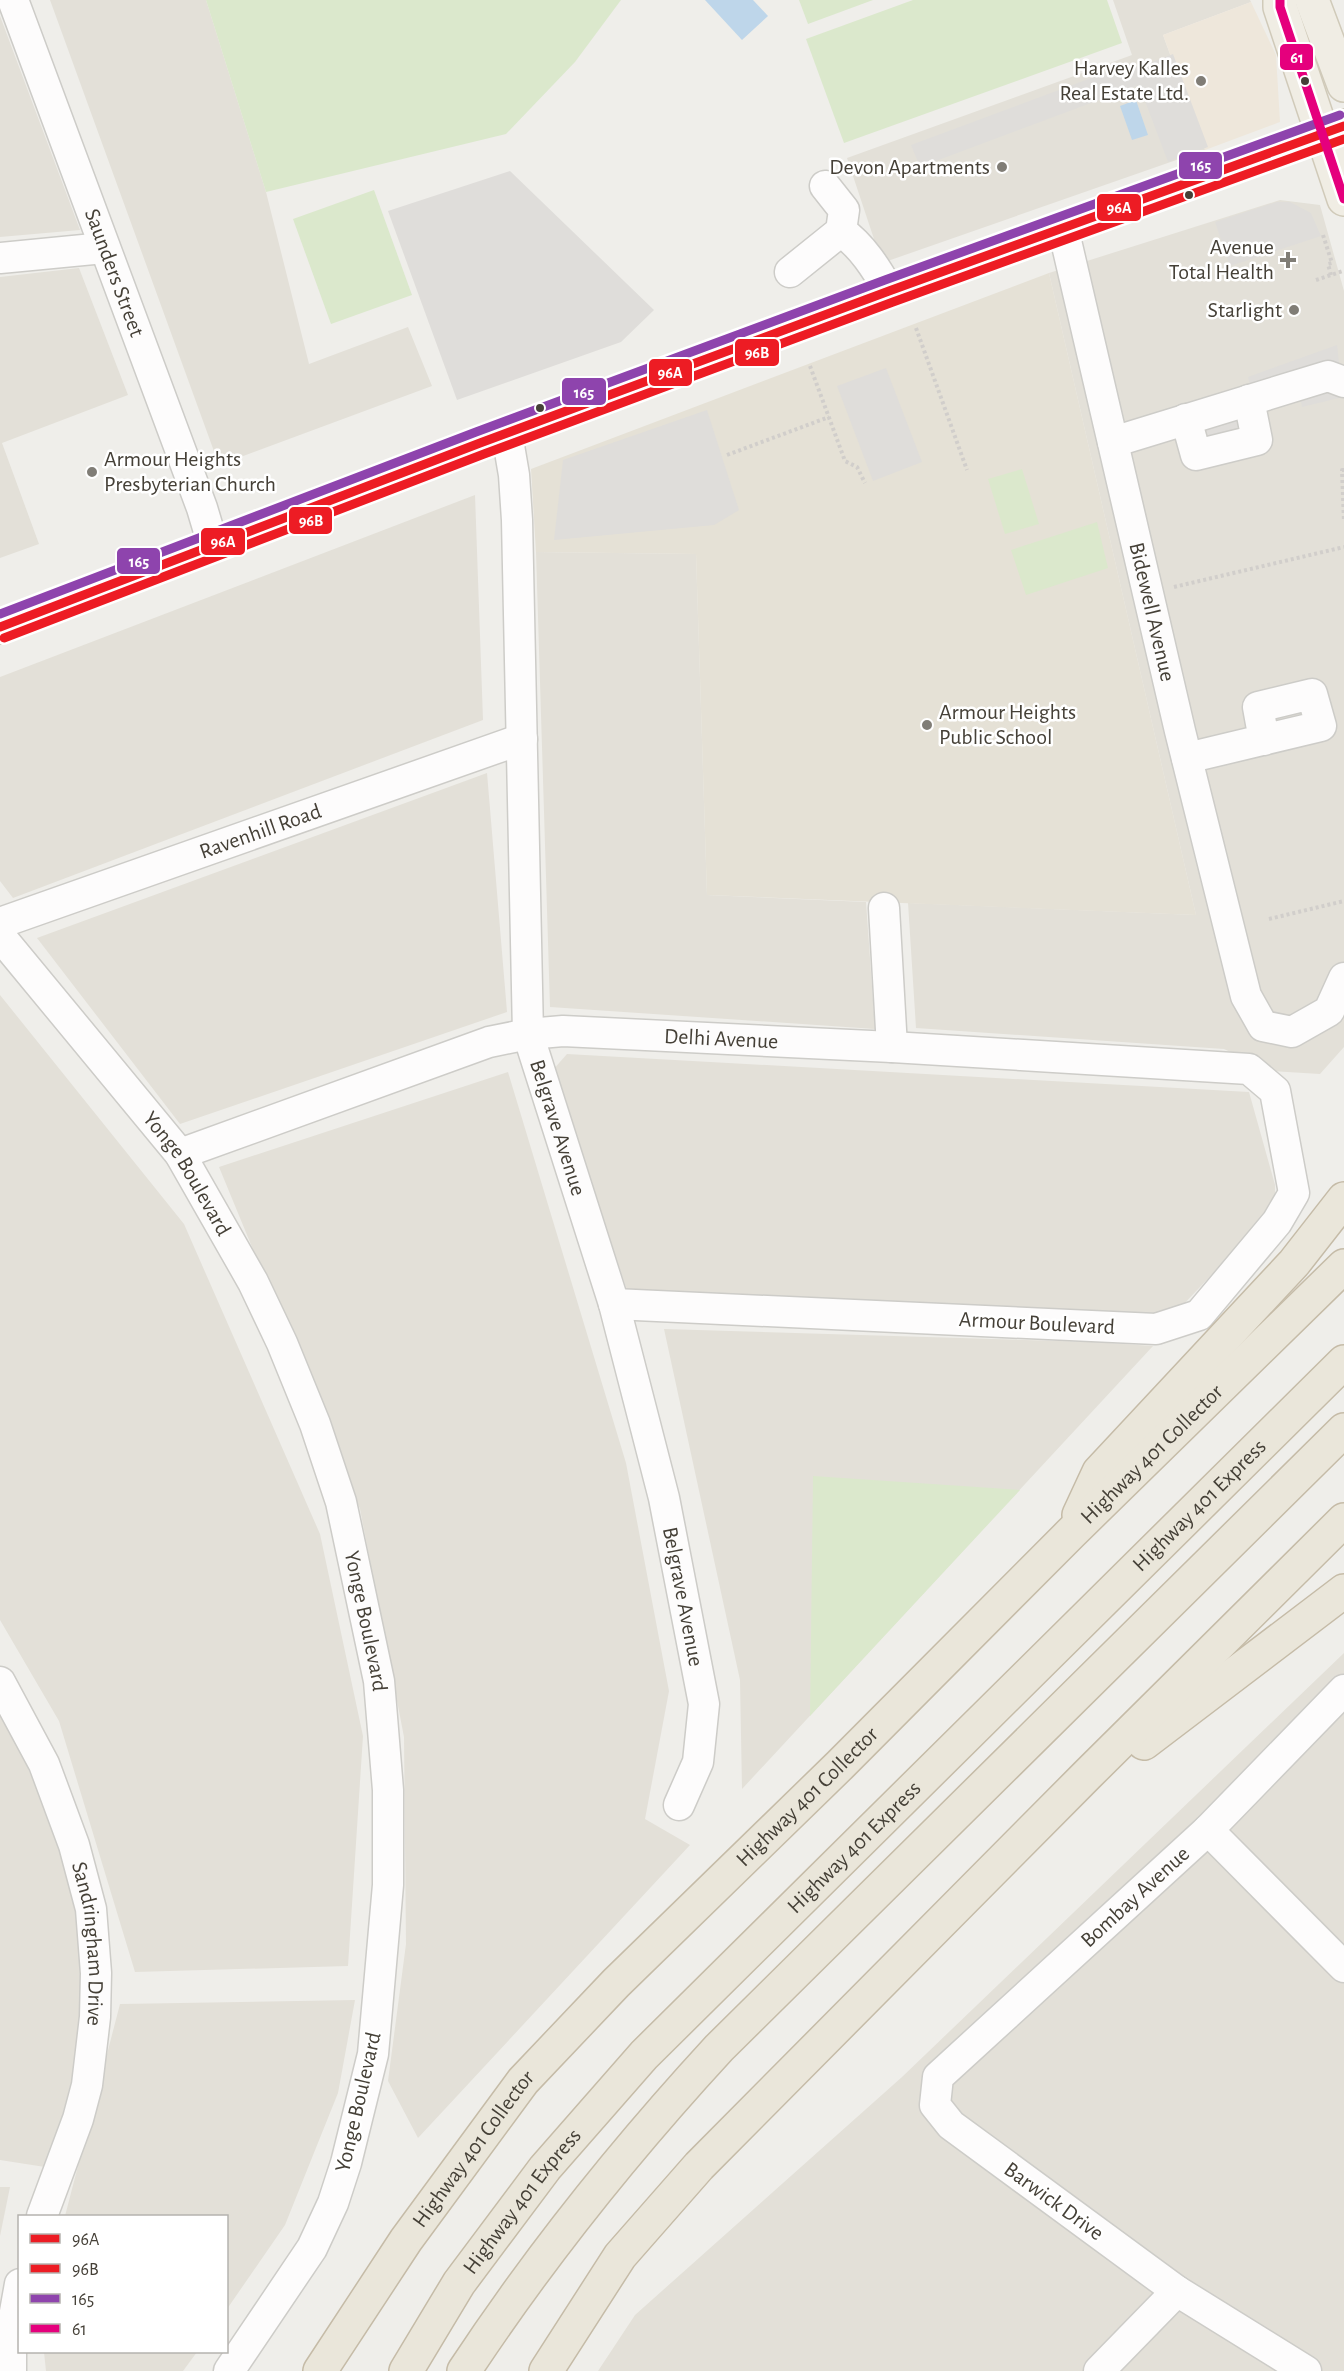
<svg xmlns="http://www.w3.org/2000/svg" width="1344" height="2371" font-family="'Alegreya Sans',sans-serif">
<rect width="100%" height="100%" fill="#efeeea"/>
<g fill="#e3e0d8">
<polygon points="50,0 206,0 266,192 309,364 408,327 432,386 219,465"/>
<polygon points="1113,0 1250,0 1251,2 1163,35 1205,150 882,263 847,158 1132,55"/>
<polygon points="0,16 80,230 0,237"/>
<polygon points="1280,200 1320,205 1344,291 1344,1047 1320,1074 1271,1071 1224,1049 916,1028 908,903 1196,915 1049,273"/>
<polygon points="79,268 128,395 2,443 39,544 0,558 0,277"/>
<polygon points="475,495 483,720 13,898 0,881 0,677"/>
<polygon points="536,552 696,554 707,895 866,902 875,1029 550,1007"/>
<polygon points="487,773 507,1012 180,1124 37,938"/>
<polygon points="0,995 184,1224 320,1534 363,1736 348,1966 135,1972 59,1721 0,1620"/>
<polygon points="567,1054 1249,1092 1275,1185 1275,1208 1182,1306 1148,1316 627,1290 552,1071"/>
<polygon points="508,1072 626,1463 669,1691 645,1819 690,1845 418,2138 388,2081 406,1944 404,1737 360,1509 219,1167"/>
<polygon points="664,1329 1093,1342 1153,1346 742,1789 740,1680"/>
<polygon points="1344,1653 1344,2371 598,2371 635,2315 902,2077"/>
<polygon points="0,1709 11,1729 51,1822 72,1891 81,1947 82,2040 55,2143 45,2167 0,2160"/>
<polygon points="355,2000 338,2093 285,2225 227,2309 226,2216 65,2216 120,2004"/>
<polygon points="0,2187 10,2187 0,2236"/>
<polygon points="44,2352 197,2352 183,2371 46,2371"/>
</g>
<polygon fill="#eee7db" points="1251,2 1276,55 1280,122 1205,150 1163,35"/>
<polygon fill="#e5e1d6" points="1049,273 1196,915 707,895 696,554 536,552 531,469"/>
<g fill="#dbe8cc">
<polygon points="206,0 621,0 575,62 506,134 266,192"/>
<polygon points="799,0 873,0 808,24"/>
<polygon points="913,0 1107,0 1122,43 844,143 806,39"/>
<polygon points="374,190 412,295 331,324 293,219"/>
<polygon points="1022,469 1039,524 1005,534 988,479"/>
<polygon points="1097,522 1108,568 1026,595 1011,550"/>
<polygon points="813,1476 1020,1490 810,1716"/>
</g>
<g fill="#dfddda">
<polygon points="1173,54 1208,147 1168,162 1139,85 920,167 911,145 1134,62 1137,68"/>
<polygon points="510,171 654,310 621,342 457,400 388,211"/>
<polygon points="1277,202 1290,202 1311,213 1321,236 1230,266 1215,222"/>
<polygon points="1337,345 1343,397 1302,407 1299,392 1253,405 1260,433 1190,448 1181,411 1252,394 1248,377"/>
<polygon points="886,368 922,462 873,481 837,386"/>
<polygon points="707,410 739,510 714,525 554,540 563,460"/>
</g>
<g fill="#bed6ea">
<polygon points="705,0 753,0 768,16 742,40"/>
<polygon points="1136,100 1148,135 1132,140 1120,106"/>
</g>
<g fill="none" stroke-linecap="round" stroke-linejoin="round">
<defs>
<g id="minor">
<path id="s1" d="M13 0 202 508 213 545"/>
<path id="s2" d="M1063 228 1180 731 1246 996 1263 1026 1292 1032 1329 1011 1344 978"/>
<path d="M841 231C862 246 876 268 889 291"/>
<polyline points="0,258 104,248"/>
<polyline points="790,272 841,231 844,210 825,186"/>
<polyline points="1186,419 1196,455 1257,440 1249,400"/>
<path id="s3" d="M507 434 514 475 517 520 528 1034 614 1304 664 1498 704 1704 698 1762 679 1805"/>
<polyline points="1113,442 1328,376 1344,382"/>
<polyline points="1187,758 1321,726 1312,694 1258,707 1264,740"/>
<polyline points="884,908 892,1047"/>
<path id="s4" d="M0 923 522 739"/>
<path id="s5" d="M0 936 180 1154 253 1282 282 1343 315 1424 341 1502 379 1681 388 1790V1885L373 2054 346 2163 333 2203 312 2248 229 2371"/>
<path id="s6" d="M180 1154 489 1042 528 1034 563 1031 892 1047 1249 1069 1275 1091 1294 1193 1277 1222 1199 1315 1156 1329 614 1304"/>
<path id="s7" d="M0 1682 44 1764 74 1845 91 1909 96 1973 95 2017 87 2085 78 2119 42 2216"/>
<polyline points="1208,1830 1344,1967"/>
<polyline points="11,2371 11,2334 20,2284"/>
<polyline points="1099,2371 1177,2291"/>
<path id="s8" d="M1306 2371 1177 2291 951 2125 935 2105 938 2077 1208 1830 1344 1690"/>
</g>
<g id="major">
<polyline points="1280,0 1280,7 1344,199"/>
<polyline points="1312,0 1344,85"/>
<polyline points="0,627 480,443 889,291 1344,126"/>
</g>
<g id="highway">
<polyline points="1079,1515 1099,1472 1294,1263 1344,1199"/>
<polyline points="1144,1743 1344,1591"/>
<path id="s9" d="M320 2371 406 2240 523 2081 616 1983 840 1765 1070 1534 1344 1266"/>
<path id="s10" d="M406 2371 459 2283 545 2168 644 2055 1344 1362"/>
<path d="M464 2371C540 2256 626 2149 719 2048L1344 1430"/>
<polyline points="546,2371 620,2256 699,2166 1087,1775 1344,1520"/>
</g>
</defs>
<use href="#minor" stroke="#cdccc8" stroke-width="33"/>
<use href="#major" stroke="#d0cab9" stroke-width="36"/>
<use href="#highway" stroke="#c5bba7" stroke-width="36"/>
<g stroke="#d1cecb" stroke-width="4" stroke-dasharray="3 3" stroke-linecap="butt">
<polyline points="1323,235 1332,263 1328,264 1331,275"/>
<polyline points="1316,280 1343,271"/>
<polyline points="916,328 967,470"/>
<polyline points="810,366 845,461 857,467 865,483"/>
<polyline points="727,455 829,417"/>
<polyline points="1344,470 1342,470 1344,522"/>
<polyline points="1174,587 1344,547"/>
<polyline points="1269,919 1344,901"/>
</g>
<use href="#minor" stroke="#fdfcfc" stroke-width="30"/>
<use href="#major" stroke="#f0ede4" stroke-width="33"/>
<use href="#highway" stroke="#eae6da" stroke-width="33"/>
<defs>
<polyline id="bus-1" points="0,627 480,443 889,291 1344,126"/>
<polyline id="bus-2" points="4,638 484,454 893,302 1344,139"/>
<polyline id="bus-3" points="0,614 476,432 885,280 1340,115"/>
<polyline id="bus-4" points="1280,0 1280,7 1344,199"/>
</defs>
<use href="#bus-1" stroke="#fff" stroke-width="14"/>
<use href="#bus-2" stroke="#fff" stroke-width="14"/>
<use href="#bus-3" stroke="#fff" stroke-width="14"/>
<use href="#bus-4" stroke="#fff" stroke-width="14"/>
<use href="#bus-1" stroke="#ed1c24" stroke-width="9"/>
<use href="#bus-2" stroke="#ed1c24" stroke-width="9"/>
<use href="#bus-3" stroke="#8e44ad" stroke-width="9"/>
<use href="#bus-4" stroke="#e5007d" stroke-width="9"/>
</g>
<g fill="#807d76" stroke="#fff" stroke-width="2">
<circle cx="1201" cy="81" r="6"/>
<circle cx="1002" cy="167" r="6"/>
<path d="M1285 251h6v6h6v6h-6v6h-6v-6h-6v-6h6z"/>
<circle cx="1294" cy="310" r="6"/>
<circle cx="92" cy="472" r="6"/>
<circle cx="927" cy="725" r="6"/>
</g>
<g fill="#454037" stroke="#fff" stroke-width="2">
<circle cx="1305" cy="81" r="5"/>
<circle cx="1189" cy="195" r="5"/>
<circle cx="540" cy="408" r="5"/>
</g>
<g text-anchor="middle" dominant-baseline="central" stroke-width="5" stroke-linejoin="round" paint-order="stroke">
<g font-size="22" fill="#454037" stroke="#fff" text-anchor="end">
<text x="1189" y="68">Harvey Kalles<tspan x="1189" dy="25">Real Estate Ltd.</tspan></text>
<text x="990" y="167">Devon Apartments</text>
<text x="1274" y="247">Avenue<tspan x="1274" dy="25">Total Health</tspan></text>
<text x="1282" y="310">Starlight</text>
<text x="104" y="459" text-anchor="start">Armour Heights<tspan x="104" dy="25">Presbyterian Church</tspan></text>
<text x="939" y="712" text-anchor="start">Armour Heights<tspan x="939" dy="25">Public School</tspan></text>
</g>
<g font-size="22" fill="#454037" stroke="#fff">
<text stroke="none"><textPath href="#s1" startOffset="291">Saunders Street</textPath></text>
<text stroke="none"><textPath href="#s2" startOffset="394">Bidewell Avenue</textPath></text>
<text stroke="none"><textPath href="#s4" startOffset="276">Ravenhill Road</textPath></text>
<text stroke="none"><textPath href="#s6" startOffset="562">Delhi Avenue</textPath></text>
<text stroke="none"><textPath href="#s3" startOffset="699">Belgrave Avenue</textPath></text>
<text stroke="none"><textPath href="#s5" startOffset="303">Yonge Boulevard</textPath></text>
<text transform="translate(1037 1323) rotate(3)">Armour Boulevard</text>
<text stroke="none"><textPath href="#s9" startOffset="1242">Highway 401 Collector</textPath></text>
<text stroke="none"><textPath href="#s10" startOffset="1178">Highway 401 Express</textPath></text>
<text stroke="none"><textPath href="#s3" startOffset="1185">Belgrave Avenue</textPath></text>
<text stroke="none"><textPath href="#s5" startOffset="789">Yonge Boulevard</textPath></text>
<text stroke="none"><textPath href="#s9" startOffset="756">Highway 401 Collector</textPath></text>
<text stroke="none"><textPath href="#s10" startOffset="692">Highway 401 Express</textPath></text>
<text stroke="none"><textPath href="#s8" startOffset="753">Bombay Avenue</textPath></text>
<text stroke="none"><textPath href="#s7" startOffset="280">Sandringham Drive</textPath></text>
<text transform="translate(358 2102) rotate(-77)">Yonge Boulevard</text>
<text stroke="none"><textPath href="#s9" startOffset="270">Highway 401 Collector</textPath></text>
<text transform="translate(1054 2201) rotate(36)">Barwick Drive</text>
<text stroke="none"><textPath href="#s10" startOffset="206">Highway 401 Express</textPath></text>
</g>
</g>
<g stroke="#fff" stroke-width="2">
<rect x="1279" y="43" width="35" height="28" rx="6" fill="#e5007d"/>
<rect x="1178" y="151" width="45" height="29" rx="6" fill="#8e44ad"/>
<rect x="1096" y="193" width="46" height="29" rx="6" fill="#ed1c24"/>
<rect x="734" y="338" width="46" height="29" rx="6" fill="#ed1c24"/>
<rect x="648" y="358" width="45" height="29" rx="6" fill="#ed1c24"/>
<rect x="561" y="377" width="46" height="29" rx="6" fill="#8e44ad"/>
<rect x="288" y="506" width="45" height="29" rx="6" fill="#ed1c24"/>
<rect x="200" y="527" width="46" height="29" rx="6" fill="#ed1c24"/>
<rect x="116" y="547" width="45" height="28" rx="6" fill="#8e44ad"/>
</g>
<g font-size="16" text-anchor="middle" font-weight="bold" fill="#fff">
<text x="1297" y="63">61</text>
<text x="1201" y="171">165</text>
<text x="1119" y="213">96A</text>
<text x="757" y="358">96B</text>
<text x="670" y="378">96A</text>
<text x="584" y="398">165</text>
<text x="311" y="526">96B</text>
<text x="223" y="547">96A</text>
<text x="139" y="567">165</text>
</g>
<rect x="18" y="2215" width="210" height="138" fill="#ffffff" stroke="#b5b3af" stroke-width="1.5"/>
<rect x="30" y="2234" width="30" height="9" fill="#ed1c24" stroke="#b5b3af" stroke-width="1.5"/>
<text x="72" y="2245" font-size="18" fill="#454037">96A</text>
<rect x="30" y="2264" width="30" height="9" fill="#ed1c24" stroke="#b5b3af" stroke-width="1.5"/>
<text x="72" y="2275" font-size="18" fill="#454037">96B</text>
<rect x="30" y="2294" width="30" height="9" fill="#8e44ad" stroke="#b5b3af" stroke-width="1.5"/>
<text x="72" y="2305" font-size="18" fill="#454037">165</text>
<rect x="30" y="2324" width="30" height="9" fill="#e5007d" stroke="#b5b3af" stroke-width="1.5"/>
<text x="72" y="2335" font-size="18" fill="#454037">61</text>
</svg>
